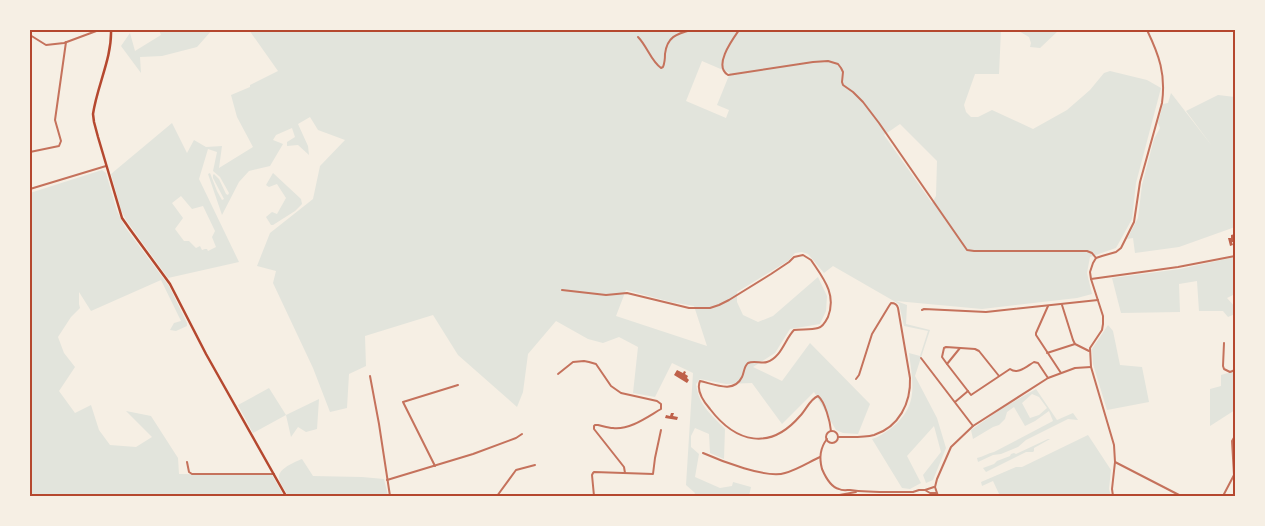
<svg xmlns="http://www.w3.org/2000/svg" width="1265" height="526" font-family="Barlow,sans-serif">
<rect width="100%" height="100%" fill="#f6efe4"/>
<g fill="#e2e4dc" fill-rule="evenodd">
<polygon points="159,30 212,30 197,47 162,56 140,57 141,73 121,46 130,33 135,51 161,35"/>
<path d="M249 30H1001L999 74H975L964 105 966 112 971 117H978L992 110 1033 129 1067 110 1090 90 1104 73 1110 71 1147 80 1161 88 1136 183 1132 219 1116 248 1090 257 1087 273 1092 294 1077 298 982 309 896 301 907 305 906 324 930 330 915 376 937 418 946 448 933 480 926 483 923 475 941 452 934 426 907 456 921 483 910 489 902 488 872 439C879 437 884 433 890 429 919 407 913 385 909 353L920 356 928 331 904 326 899 304 833 266 824 273 808 254 802 252 795 253 788 261 737 292V302L743 315 758 322 773 316 818 277 827 296 826 311 820 324 790 329 775 353 753 367 782 381 810 343 870 404 858 434 843 433 836 430 814 392 782 424 752 383 726 384 700 379 696 384C699 406 710 413 725 429L724 459 710 453 709 434 695 428 691 436V447L699 454 695 477 720 488 732 486 733 482 751 487 749 496H694L695 493 686 485 693 373 672 363 655 397 633 393 638 347 619 337 603 343 588 339 556 321 528 354 523 392 517 407 458 355 433 315 365 336 366 366 349 374 347 408 330 412 313 368 273 283 276 271 257 266 270 233 313 199 320 166 345 140 318 130 310 117 298 124 308 146 309 155 298 145 287 146V142L295 137 292 128 276 135 273 140 283 144 270 166 249 171 239 182 222 215 208 174 210 173 217 191 222 200 224 199 213 178V175L214 174 219 179 226 194 228 195 229 193 220 177 213 171 217 152 208 149 199 179 239 262 168 278 126 220 121 210 111 174 172 123 187 153 194 140 206 147 222 146 219 168 253 147 237 117 231 95 250 87V85L278 71ZM702 61 730 73 717 105 729 110 726 118 686 101ZM900 124 937 161 936 196 932 203 884 135ZM181 196 192 209 203 206 215 231 212 237 216 247 208 251 207 249H205L202 250 200 246 196 248 189 241H184L175 229 183 218 172 203ZM626 290 671 302 694 306 707 346 616 316Z"/>
<polygon points="1017,30 1059,30 1040,48 1030,47 1031,43 1029,37"/>
<polygon points="1171,93 1212,146 1186,111 1218,95 1235,97 1235,227 1179,247 1135,253 1133,238 1127,239 1138,218 1142,185 1154,139 1160,128 1158,123 1163,104 1168,103"/>
<polygon points="102,170 106,173 117,211 125,227 169,286 187,323 187,326 176,331 170,330 174,323 181,321 161,280 91,311 79,292 79,304 80,308 71,317 58,337 64,353 75,367 59,391 75,413 91,405 99,430 110,445 136,447 152,437 126,411 151,416 178,458 179,474 272,475 284,496 30,496 30,193"/>
<polygon points="273,173 301,199 302,204 295,211 273,225 271,225 266,217 272,212 277,214 286,198 277,184 269,187 266,185"/>
<polygon points="1235,257 1235,294 1227,298 1235,307 1235,314 1228,317 1223,311 1199,311 1197,281 1179,284 1180,312 1121,313 1112,278 1180,269"/>
<polygon points="1108,325 1113,331 1120,365 1142,367 1149,402 1107,410 1093,364 1092,349"/>
<polygon points="1235,371 1235,410 1210,426 1210,389 1221,386 1221,375"/>
<polygon points="269,388 286,415 319,399 317,429 306,432 298,427 291,437 286,415 253,433 238,405"/>
<path d="M1036 389 1057 420 1073 413 1078 420 1068 419 1026 440 1018 447 1001 454 993 455 978 462 977 458C983 457 988 453 994 452L1053 421 1049 411 1035 421 1025 426 1014 407 1007 412 1005 419 999 425 993 427 973 439 971 430 1004 407ZM1032 394 1039 397 1047 408 1039 415 1030 418 1022 403Z"/>
<polygon points="1088,435 1111,470 1109,489 1111,496 1000,496 993,481 982,486 981,482 1016,467 1022,467"/>
<polygon points="1048,439 1050,439 1034,448 1034,451 1033,452 1026,452 986,472 983,468 994,464 997,461 1010,456 1011,454 1014,453 1016,454"/>
<path d="M302 459 313 476 362 477 384 479 388 496H288C286 491 279 483 279 477 279 468 295 462 302 459Z"/>
</g>
<g fill="#bf614a">
<polygon points="1235,234 1235,242 1232,242 1233,245 1230,246 1228,238 1231,238 1231,235"/>
<polygon points="677,370 683,373 684,371 686,372 685,374 688,376 687,378 689,380 687,383 674,375"/>
<polygon points="671,413 674,413 673,416 678,417 677,420 665,418 666,415 670,416"/>
</g>
<g fill="none" stroke-linecap="round" stroke-linejoin="round">
<g stroke="#c5725c" stroke-width="2">
<path d="M739 30C732 40 713 66 728 75L813 62 828 61 838 64 841 68 843 72 842 82 843 85 853 92 863 102 879 123 967 250 974 251H1087L1092 253 1096 258"/>
<polyline points="30,35 46,45 64,43 99,30"/>
<path d="M638 37C647 46 651 61 661 68L663 67C665 62 665 59 665 54 667 37 676 34 691 30"/>
<polyline points="30,135 30,126"/>
<polyline points="30,152 59,146 61,141 55,120 66,42"/>
<polyline points="30,189 106,166"/>
<polyline points="1091,279 1178,267 1235,256"/>
<path d="M562 290 606 295 627 293 689 308H710L719 305 729 300 771 274 789 262 794 257 803 255 811 260C823 278 837 294 828 317 826 321 823 327 818 328 811 330 802 329 794 330 785 339 781 358 767 362 762 364 754 360 748 363 744 366 744 373 742 377 734 394 714 384 700 381 696 390 704 402 710 409 736 443 770 451 800 416 806 410 810 399 818 396 825 402 830 421 831 431"/>
<polyline points="1062,305 1073,340 1075,344 1089,351"/>
<polyline points="1048,306 1036,333 1036,335 1061,373"/>
<polyline points="922,310 924,309 986,312 1098,300"/>
<polyline points="1224,343 1223,366 1224,369 1230,372 1235,370"/>
<path d="M960 348 947 364 971 395 1010 369C1018 375 1027 366 1034 362L1038 363 1048 378"/>
<polyline points="1047,353 1075,344"/>
<polyline points="921,358 973,426"/>
<polyline points="947,364 942,357 944,348 946,347 975,349 979,351 999,376"/>
<path d="M558 374 573 362 584 361 589 362 596 364 611 386 621 393 657 401 661 404V409C647 417 630 430 613 428 608 428 603 426 598 425H595L594 426V429L624 467 625 473"/>
<polyline points="370,376 379,424 390,496"/>
<polyline points="955,402 968,391"/>
<circle cx="832" cy="437" r="6"/>
<path d="M838 437C850 437 863 438 874 435 899 427 911 403 910 378L898 308C897 304 895 303 891 303L889 306 872 334 859 375 856 379"/>
<path d="M827 439C820 448 819 458 822 469 825 476 830 487 839 489 842 491 847 490 850 490 871 493 892 492 913 492L919 490H925L934 487"/>
<path d="M703 453C721 461 767 479 785 473 797 470 809 462 820 457"/>
<polyline points="187,462 189,472 192,474 274,474"/>
<polyline points="1115,462 1181,496"/>
<polyline points="435,466 403,402 458,385"/>
<polyline points="387,480 473,454 516,438 522,434"/>
<polyline points="925,490 930,493 936,493"/>
<polyline points="497,496 516,470 535,465"/>
<polyline points="594,496 592,475 593,473 594,472 653,474 655,458 661,430"/>
<polyline points="834,496 856,492"/>
<polyline points="938,496 935,487 937,479 951,447 973,426 1048,378 1075,368 1091,367"/>
<path d="M1113 496 1112 489 1115 462 1114 445 1091 367 1090 348 1102 330 1103 324V316L1091 279 1090 272 1093 263 1096 258 1102 256 1116 252 1121 248 1134 222 1140 182 1162 103C1166 74 1159 55 1147 30"/>
<polyline points="1223,496 1234,475 1232,441 1235,436"/>
</g>
<path stroke="#b5482f" stroke-width="2.5" d="M111 30C112 58 97 86 93 114L94 122 98 137 122 218 129 228 170 284 206 354 286 496"/>
</g>
<rect width="1265" height="526" fill="none" stroke="#f6efe4" stroke-width="62"/>
<rect x="31" y="31" width="1203" height="464" fill="none" stroke="#b5482f" stroke-width="2"/>
</svg>
